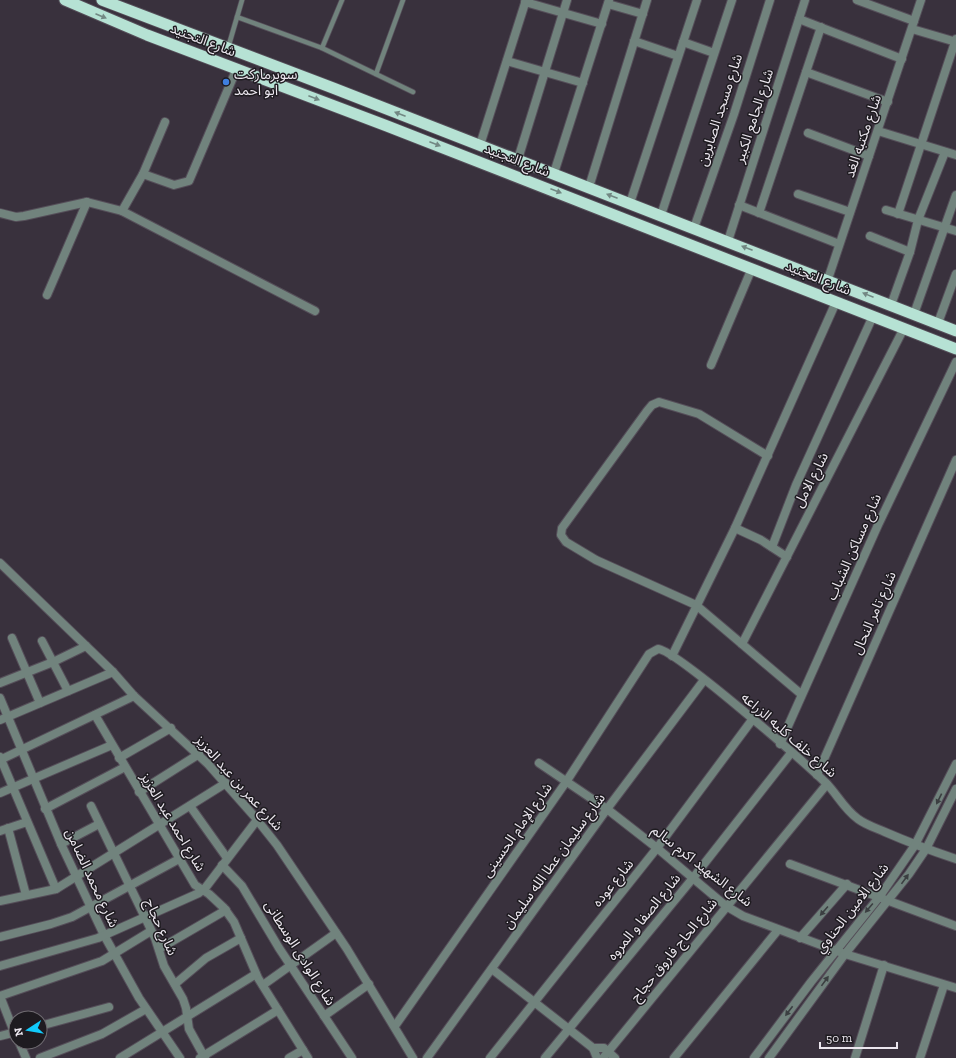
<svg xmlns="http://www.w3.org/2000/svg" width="956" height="1058" font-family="'Zilla Slab','Noto Sans Arabic',serif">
<rect width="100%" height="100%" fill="#39313d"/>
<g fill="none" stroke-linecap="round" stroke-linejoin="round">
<defs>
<g id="service">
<polyline points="237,17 322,48 413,92"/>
<polyline points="228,48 242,0"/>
<polyline points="322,48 342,0"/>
<polyline points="376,74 403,0"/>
</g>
<g id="minor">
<polyline points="857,0 914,21"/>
<polyline points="525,2 602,24"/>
<polyline points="608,4 643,14"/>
<polyline points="799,19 902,59"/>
<polyline points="912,29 956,42"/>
<polyline points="634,41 678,56"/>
<polyline points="683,42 714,53"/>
<polyline points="507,61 583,83"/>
<polyline points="806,72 888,102"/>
<polyline points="878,131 956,155"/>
<polyline points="808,133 869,156"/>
<polyline points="480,145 526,0"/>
<polyline points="518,159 567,0"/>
<polyline points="554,173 609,0"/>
<polyline points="143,174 174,185 189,181 237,68"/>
<polyline points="589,187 647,0"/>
<polyline points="798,194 850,212"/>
<polyline points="630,203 697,0"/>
<polyline points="739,205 839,244"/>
<polyline points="886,210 956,231"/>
<polyline points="122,211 143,174 165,122"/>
<polyline points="0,213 16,217 24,216 87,202 122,211 315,311"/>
<polyline points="759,213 821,27"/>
<polyline points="898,214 956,39"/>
<polyline points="661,215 732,0"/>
<polyline points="694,228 734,114 770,0"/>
<polyline points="870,236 910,252"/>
<polyline points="728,241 805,0"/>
<polyline points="828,279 921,0"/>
<polyline points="47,295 87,202"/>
<polyline points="891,305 910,252 918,220 945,152"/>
<polyline points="914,314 956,195"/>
<polyline points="938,323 956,274"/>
<polyline points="711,365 752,268"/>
<polyline points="768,456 699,414 659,402 652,405 647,411 562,528 561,535 566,542 596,560 696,605 801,694"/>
<polyline points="735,528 761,540 787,557"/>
<polyline points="772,547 796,485 873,316"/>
<polyline points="0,563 113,672 134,696 208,764 254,816 277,845 347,949 413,1058"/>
<polyline points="12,638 40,703"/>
<polyline points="42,641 68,691"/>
<polyline points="742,644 904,328"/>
<polyline points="672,656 735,528 836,302"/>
<polyline points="0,683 53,662 86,646"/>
<polyline points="0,698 61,844 104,935 139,998 180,1058"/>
<polyline points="95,715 195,885 209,894 224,908 234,922 258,978 308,1058"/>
<polyline points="0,720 113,672"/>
<polyline points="780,744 878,525 956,362"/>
<polyline points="0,757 56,889"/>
<polyline points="119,758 171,728"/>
<polyline points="0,760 134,696"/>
<polyline points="539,763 607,809 657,848 726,906 743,916 845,954 956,988"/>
<polyline points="817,775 956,460"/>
<polyline points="139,792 199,754"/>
<polyline points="0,793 112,745"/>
<polyline points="91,806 155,938 164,966 183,999 186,1008 189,1029 205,1058"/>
<polyline points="190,806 227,858"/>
<polyline points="45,809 125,767"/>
<polyline points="8,828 26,895"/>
<polyline points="0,831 27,822"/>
<polyline points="61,844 99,824"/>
<polyline points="790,864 956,926"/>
<polyline points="222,865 242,886 279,948 352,1058"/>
<polyline points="0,901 56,889 226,783"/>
<polyline points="0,937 51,924 72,917 179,859"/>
<polyline points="800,938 847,884"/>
<polyline points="159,949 226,910"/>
<polyline points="0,966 98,938 199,893 206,887 257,820"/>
<polyline points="492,969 593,1048 604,1048 615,1058"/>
<polyline points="175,984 206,958 241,938"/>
<polyline points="263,985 336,933"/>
<polyline points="0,996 102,961 151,931"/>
<polyline points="0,996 16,1037"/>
<polyline points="324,1016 369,984"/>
<polyline points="40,1026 109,1007"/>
<path d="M395 1026 566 782 649 654 658 649C675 649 806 764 826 783 837 794 844 809 858 819 866 825 876 828 885 832 908 842 932 851 956 859"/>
<polyline points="0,1036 16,1032"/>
<polyline points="19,1042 26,1058"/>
<polyline points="593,1048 597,1058"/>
<polyline points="40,1058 102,1034 146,1009"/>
<polyline points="120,1058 256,974"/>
<polyline points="200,1058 278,1010"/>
<polyline points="289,1058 303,1050"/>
<polyline points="427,1058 607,809 704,680"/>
<polyline points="490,1058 657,848 752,720"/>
<polyline points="545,1058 693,878 791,753"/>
<polyline points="603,1058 827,784"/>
<polyline points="674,1058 778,930"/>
<polyline points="754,1058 811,982 880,896 915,845 956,764"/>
<polyline points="769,1058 845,954 909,874 926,849 956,789"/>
<polyline points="855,1058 884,965"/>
<polyline points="920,1058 944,985"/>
</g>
<g id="trunk">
<polyline points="65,0 147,35 387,126 956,349"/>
<polyline points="102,0 333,88 956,331"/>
</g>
</defs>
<use href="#service" stroke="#554e59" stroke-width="6"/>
<use href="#minor" stroke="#554e59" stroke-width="10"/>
<use href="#trunk" stroke="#554e59" stroke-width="13"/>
<use href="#service" stroke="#71837d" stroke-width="4.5"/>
<use href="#minor" stroke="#71837d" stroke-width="8"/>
<use href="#trunk" stroke="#b6e2d4" stroke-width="11"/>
</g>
<defs><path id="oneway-solid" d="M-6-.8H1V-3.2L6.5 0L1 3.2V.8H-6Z"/></defs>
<g fill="#728883">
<use href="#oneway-solid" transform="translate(101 16) rotate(23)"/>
<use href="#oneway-solid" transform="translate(314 98) rotate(21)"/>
<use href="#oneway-solid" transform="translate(400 114) rotate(-159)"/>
<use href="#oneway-solid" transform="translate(435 144) rotate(21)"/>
<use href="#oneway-solid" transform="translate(556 191) rotate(21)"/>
<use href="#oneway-solid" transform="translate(612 196) rotate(-159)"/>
<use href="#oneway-solid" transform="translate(747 248) rotate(-159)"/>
<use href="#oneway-solid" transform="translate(868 295) rotate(-158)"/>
</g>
<g fill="#3b3f41">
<use href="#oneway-solid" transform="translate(939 799) rotate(116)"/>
<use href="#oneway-solid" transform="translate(905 879) rotate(-54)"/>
<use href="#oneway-solid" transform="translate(869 908) rotate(130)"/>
<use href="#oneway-solid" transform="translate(824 911) rotate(131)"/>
<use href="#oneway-solid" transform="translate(825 981) rotate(-54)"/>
<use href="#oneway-solid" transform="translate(789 1011) rotate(127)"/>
</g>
<circle fill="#3f7fe0" stroke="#1e1b20" stroke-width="1.5" cx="226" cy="82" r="4"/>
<g text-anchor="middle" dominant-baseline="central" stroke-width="3" stroke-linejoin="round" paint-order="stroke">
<g font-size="14" fill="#ebe6ee" stroke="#1e1b20">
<text transform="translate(203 40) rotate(21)">شارع التجنيد</text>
<text transform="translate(720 110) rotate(-72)">شارع مسجد الصابرين</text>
<text transform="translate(754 116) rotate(-72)">شارع الجامع الكبير</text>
<text transform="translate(863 136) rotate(-71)">شارع مكتبه الغد</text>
<text transform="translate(517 160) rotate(21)">شارع التجنيد</text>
<text transform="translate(818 278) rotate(22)">شارع التجنيد</text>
<text transform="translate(811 480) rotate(-63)">شارع الامل</text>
<text transform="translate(854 547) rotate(-66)">شارع مساكن الشباب</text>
<text transform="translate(874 613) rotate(-66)">شارع تامر النحال</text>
<text transform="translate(789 735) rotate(41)">شارع خلف كليه الزراعه</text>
<text transform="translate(239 783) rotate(48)">شارع عمر بن عبد العزيز</text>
<text transform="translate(173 822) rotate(59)">شارع احمد عبد العزيز</text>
<text transform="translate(517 830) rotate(-55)">شارع الإمام الحسينى</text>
<text transform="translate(554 861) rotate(-54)">شارع سليمان عطا الله سليمان</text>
<text transform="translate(702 866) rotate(38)">شارع الشهيد اكرم سالم</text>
<text transform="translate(92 878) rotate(65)">شارع محمد الضامن</text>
<text transform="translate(613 883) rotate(-51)">شارع عوده</text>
<text transform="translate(852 908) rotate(-52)">شارع الامين الحناوي</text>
<text transform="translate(644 917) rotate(-51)">شارع الصفا و المروه</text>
<text transform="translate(161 927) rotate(66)">شارع حجاج</text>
<text transform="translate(674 950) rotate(-51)">شارع الحاج فاروق حجاج</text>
<text transform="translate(300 953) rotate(58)">شارع الوادى الوسطانى</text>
</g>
<g font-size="14" fill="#ebe6ee" stroke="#1e1b20" text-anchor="start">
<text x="234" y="74">سوبرماركت<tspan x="234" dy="16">ابو احمد</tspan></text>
</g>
</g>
<g transform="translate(28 1030) rotate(258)"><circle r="19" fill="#1e1b20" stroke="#706c72"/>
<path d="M0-3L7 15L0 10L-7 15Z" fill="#11cafb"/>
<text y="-6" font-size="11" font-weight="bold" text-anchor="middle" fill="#ebe6ee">N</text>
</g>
<path d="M820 1042v6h77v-6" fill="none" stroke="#ebe6ee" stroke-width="2"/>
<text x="826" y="1042" font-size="12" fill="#ebe6ee" stroke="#1e1b20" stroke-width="3" paint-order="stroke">50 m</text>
</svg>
